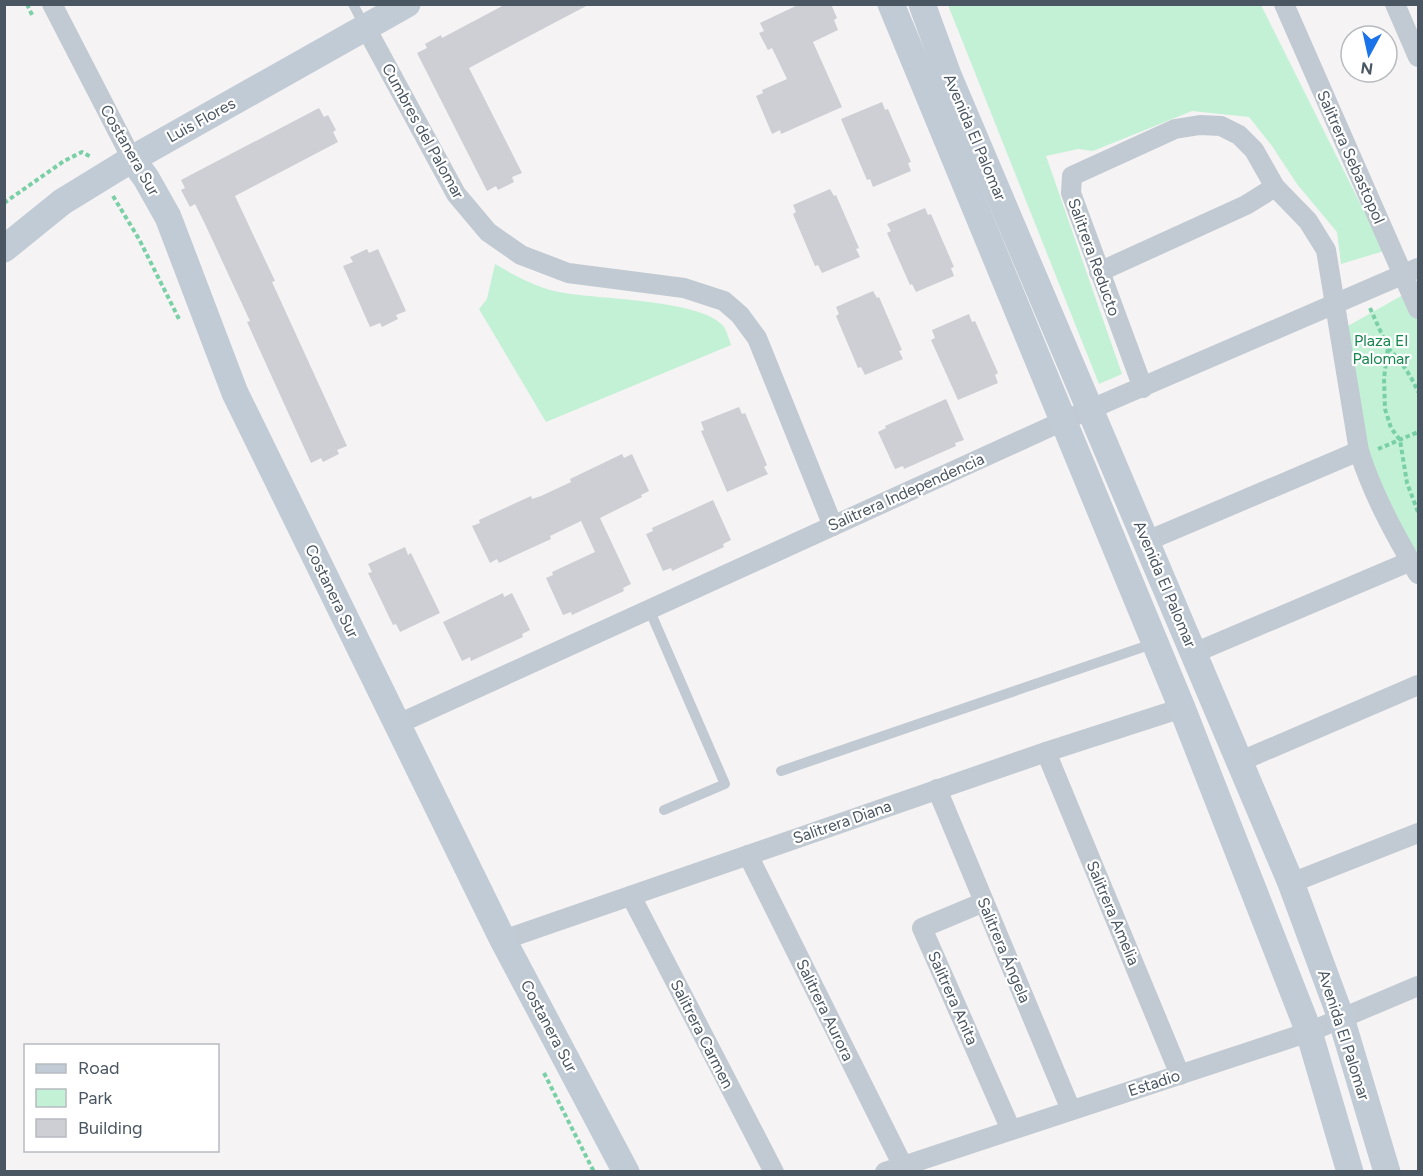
<svg xmlns="http://www.w3.org/2000/svg" width="1423" height="1176" font-family="Figtree,sans-serif">
<rect width="100%" height="100%" fill="#f5f3f3"/>
<g fill="#c3f1d5">
<polygon points="948,5 1261,5 1384,251 1341,264 1337,232 1297,184 1272,146 1249,117 1192,111 1093,151 1078,149 1046,156 1122,374 1099,384"/>
<path d="M495 264C514 275 532 285 554 291 590 300 703 298 724 327 727 332 729 339 731 345L546 422 479 309 487 299Z"/>
<polygon points="1410,291 1418,310 1418,568 1399,533 1358,424 1339,331"/>
</g>
<g fill="#cdcfd5">
<polygon points="506,4 590,4 469,68 522,173 512,177 514,182 498,190 496,186 487,191 417,53 427,48 425,44 441,35 442,38"/>
<polygon points="800,4 831,4 837,18 834,20 838,30 813,42 842,107 781,134 780,130 772,134 756,96 763,93 762,90 787,79 772,48 768,50 759,33 764,31 760,23"/>
<polygon points="882,102 885,110 888,109 911,162 908,163 911,171 873,187 870,179 867,180 841,119"/>
<polygon points="319,108 324,117 328,115 336,130 333,132 338,142 235,196 275,281 272,282 347,446 337,450 339,454 323,462 321,458 311,463 247,322 250,321 205,224 195,204 190,207 181,190 185,188 181,180"/>
<polygon points="830,189 834,196 836,195 859,248 856,249 860,257 822,273 818,265 815,266 793,214 796,212 793,205"/>
<polygon points="925,208 928,215 931,214 954,267 951,268 954,276 916,292 912,284 910,285 887,233 891,231 887,224"/>
<polygon points="367,249 369,253 378,249 406,311 396,315 398,319 382,327 380,323 370,327 343,266 353,262 350,257"/>
<polygon points="873,291 877,298 879,297 902,350 899,351 903,359 865,375 861,367 858,368 836,316 839,314 836,307"/>
<polygon points="969,314 972,322 975,321 998,373 995,375 998,383 958,400 931,340 935,338 932,330"/>
<polygon points="946,399 964,440 955,443 956,446 904,469 903,466 895,469 878,432 886,428 885,426"/>
<polygon points="739,407 742,414 745,413 767,465 764,467 768,474 727,492 701,431 704,430 701,422"/>
<polygon points="622,454 624,458 632,454 649,491 641,495 642,497 600,518 631,584 623,588 624,591 572,615 571,612 563,615 546,578 553,575 552,572 595,552 581,521 550,536 551,539 499,563 497,559 490,563 472,526 480,523 479,520 531,496 532,499 541,496 571,482 570,479"/>
<polygon points="713,500 731,540 723,544 724,547 672,571 671,568 663,571 646,534 653,531 652,528"/>
<polygon points="405,547 408,555 411,553 440,613 400,632 396,624 393,625 368,573 372,572 368,564"/>
<polygon points="503,593 504,597 512,593 530,630 522,634 523,637 471,661 470,657 462,661 443,622"/>
</g>
<g fill="none" stroke-linecap="round" stroke-linejoin="round">
<g stroke="#7ad0a6" stroke-width="4" stroke-dasharray="4.5 3" stroke-linecap="butt">
<polyline points="27,4 33,17"/>
<polyline points="113,196 139,239 179,319"/>
<polyline points="4,203 64,161 82,152 91,157"/>
<polyline points="1370,308 1388,348 1384,378 1385,409 1391,428 1400,440 1407,483 1418,512"/>
<path d="M1388 348C1401 361 1411 375 1418 392"/>
<polyline points="1378,449 1418,432"/>
<polyline points="544,1073 594,1172"/>
</g>
<g stroke="#c1cad2" stroke-width="10">
<polyline points="353,4 365,27"/>
<polyline points="649,609 725,784 664,810"/>
<polyline points="781,771 1155,643"/>
</g>
<g stroke="#c1cad2" stroke-width="20">
<polyline points="52,4 132,159"/>
<polyline points="1284,4 1418,309"/>
<polyline points="1395,4 1418,57"/>
<polyline points="366,28 456,194 488,232 521,255 568,273 684,288 724,301 740,315 757,338 833,526"/>
<polyline points="1099,272 1246,205 1275,187"/>
<path d="M1143 388 1071 193 1072 176 1175 129 1200 125 1221 126 1239 135 1254 150 1275 187 1308 221 1326 250 1359 451C1373 495 1395 535 1418 574"/>
<polyline points="1147,541 1359,451"/>
<polyline points="1194,653 1411,561"/>
<polyline points="398,724 1063,421 1418,268"/>
<polyline points="1046,752 1180,1075"/>
<polyline points="1241,761 1418,685"/>
<polyline points="937,789 1071,1110"/>
<polyline points="748,855 903,1166"/>
<polyline points="1291,883 1418,833"/>
<polyline points="631,896 774,1172"/>
<polyline points="984,902 922,928 1011,1130"/>
<polyline points="503,940 1046,752 1182,708"/>
<polyline points="885,1172 1309,1032 1418,986"/>
</g>
<g stroke="#c1cbd6" stroke-width="27">
<polyline points="891,4 1182,708 1309,1032 1350,1172"/>
<polyline points="922,4 948,75 1291,883 1341,1018 1387,1172"/>
<polyline points="132,159 146,178 168,217 235,393 503,940 626,1172"/>
<polyline points="4,249 62,202 132,159 407,4"/>
</g>
</g>
<g text-anchor="middle" dominant-baseline="central" stroke-width="4.5" stroke-linejoin="round" paint-order="stroke">
<g font-size="16" fill="#4a5661" stroke="#fff">
<text transform="translate(201 120) rotate(-29)">Luis Flores</text>
<text transform="translate(423 131) rotate(61)">Cumbres del Palomar</text>
<text transform="translate(975 137) rotate(67)">Avenida El Palomar</text>
<text transform="translate(130 150) rotate(60)">Costanera Sur</text>
<text transform="translate(1351 157) rotate(66)">Salitrera Sebastopol</text>
<text transform="translate(1094 257) rotate(70)">Salitrera Reducto</text>
<text transform="translate(906 492) rotate(-24)">Salitrera Independencia</text>
<text transform="translate(1165 584) rotate(67)">Avenida El Palomar</text>
<text transform="translate(332 591) rotate(64)">Costanera Sur</text>
<text transform="translate(842 822) rotate(-19)">Salitrera Diana</text>
<text transform="translate(1113 913) rotate(67)">Salitrera Amelia</text>
<text transform="translate(1004 950) rotate(67)">Salitrera Ángela</text>
<text transform="translate(953 998) rotate(66)">Salitrera Anita</text>
<text transform="translate(825 1010) rotate(64)">Salitrera Aurora</text>
<text transform="translate(549 1026) rotate(62)">Costanera Sur</text>
<text transform="translate(702 1034) rotate(63)">Salitrera Carmen</text>
<text transform="translate(1344 1035) rotate(72)">Avenida El Palomar</text>
<text transform="translate(1154 1083) rotate(-18)">Estadio</text>
</g>
<g font-size="16" fill="#17864f" stroke="#fff">
<text x="1381" y="340">Plaza El<tspan x="1381" dy="18">Palomar</tspan></text>
</g>
</g>
<rect width="1423" height="1176" fill="none" stroke="#4a5661" stroke-width="12"/>
<rect x="24" y="1044" width="195" height="108" fill="#ffffff" stroke="#b7bbc0" stroke-width="1.5"/>
<rect x="36" y="1064" width="30" height="9" fill="#c1cbd6" stroke="#b7bbc0" stroke-width="1.5"/>
<text x="78" y="1074" font-size="18" fill="#4a5661">Road</text>
<rect x="36" y="1089" width="30" height="18" fill="#c3f1d5" stroke="#b7bbc0" stroke-width="1.5"/>
<text x="78" y="1104" font-size="18" fill="#4a5661">Park</text>
<rect x="36" y="1119" width="30" height="18" fill="#cdcfd5" stroke="#b7bbc0" stroke-width="1.5"/>
<text x="78" y="1134" font-size="18" fill="#4a5661">Building</text>
<g transform="translate(1369 54) rotate(188)"><circle r="28" fill="#ffffff" stroke="#b7bbc0" stroke-width="1.5"/>
<path d="M0-4.5L10 22L0 15L-10 22Z" fill="#1a73e8"/>
<text y="-9" font-size="16" font-weight="bold" text-anchor="middle" fill="#4a5661">N</text>
</g>
</svg>
